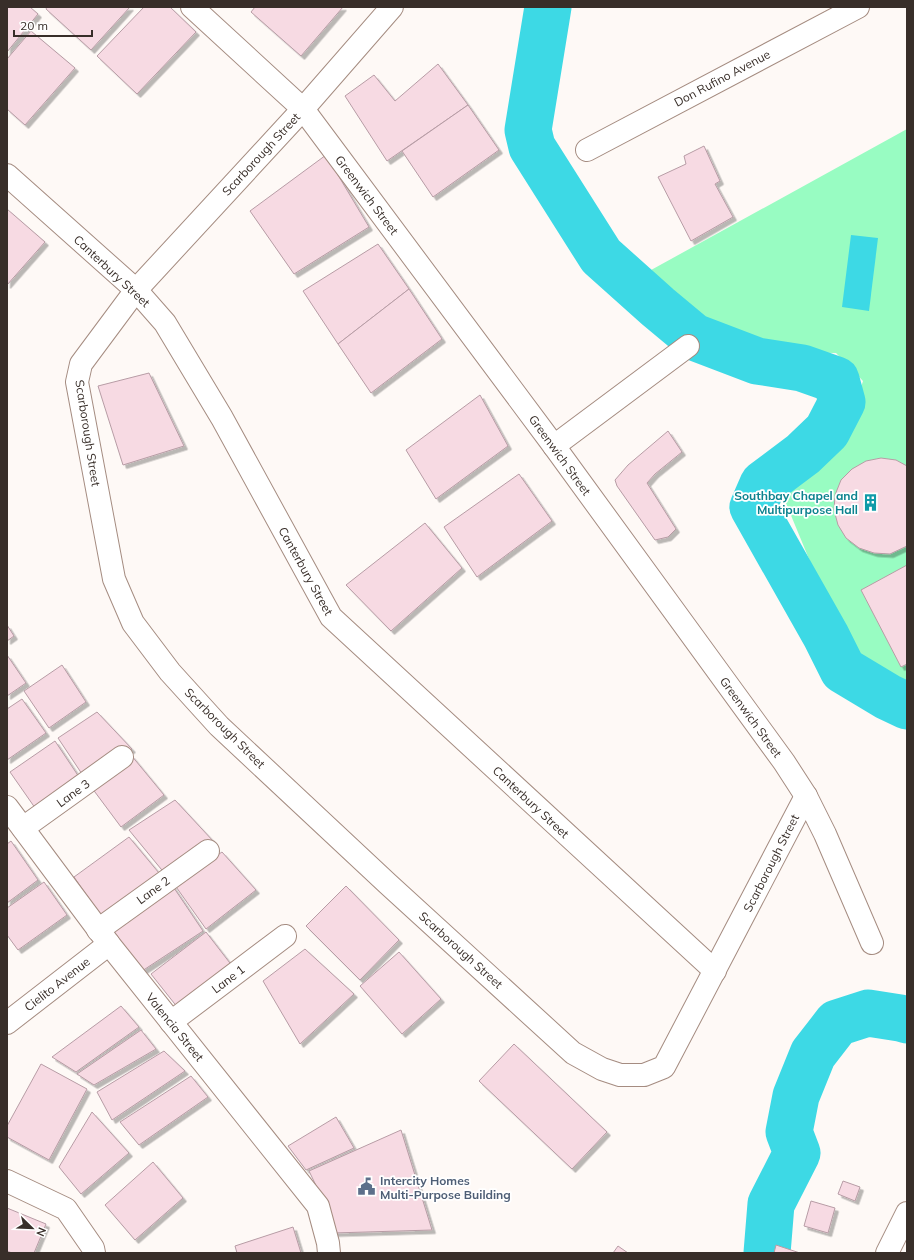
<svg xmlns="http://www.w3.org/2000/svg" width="914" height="1260" font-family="Mulish,sans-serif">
<defs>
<filter id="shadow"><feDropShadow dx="3.5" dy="3.5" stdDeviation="0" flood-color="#0004"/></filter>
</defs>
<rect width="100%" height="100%" fill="#fef9f6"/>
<polygon fill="#98fcc2" points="907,129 907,693 854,668 783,496 829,452 851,419 863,381 836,353 758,352 693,312 642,275"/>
<polygon fill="#3dd9e5" points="851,235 878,238 869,311 842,307"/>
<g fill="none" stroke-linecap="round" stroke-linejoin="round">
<g stroke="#3dd9e5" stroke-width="47">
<polyline points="548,7 528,130 532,147 601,256 658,307 694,337 757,361 802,368 836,380 842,402 827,431 803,454 763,484 753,507 826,636 843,670 888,697 907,706"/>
<polyline points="767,1253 771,1204 797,1153 789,1132 796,1096 813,1054 837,1023 868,1013 900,1018 907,1020"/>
</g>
</g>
<g fill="#f7dae3" stroke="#b79ca5" filter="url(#shadow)">
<polygon points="7,7 30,7 38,14 7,52"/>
<polygon points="47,7 130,7 91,50 46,9"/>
<polygon points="144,7 170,7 196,32 137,94 97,56"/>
<polygon points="255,7 343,7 301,56 251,12"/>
<polygon points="31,31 75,68 25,125 7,109 7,59"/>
<polygon points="438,64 468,105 387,161 345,96 374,75 395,101"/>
<polygon points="468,105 499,150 433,197 402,151"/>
<polygon points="704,146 720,181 715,184 733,217 691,241 658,177 686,164 684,156"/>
<polygon points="326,155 369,227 294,274 250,211"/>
<polygon points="7,209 45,242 7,285"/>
<polygon points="378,244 409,289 338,344 303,291"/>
<polygon points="409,289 442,339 371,393 338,344"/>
<polygon points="149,373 184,446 123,465 98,386"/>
<polygon points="480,395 508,446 436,499 406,450"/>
<polygon points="668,431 682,452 655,474 647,483 676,529 668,537 655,540 617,486 615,480 628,465"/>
<polygon points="881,458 896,460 907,466 907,546 890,554 874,553 859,548 846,538 838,525 834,510 835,495 841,480 852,469 866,461"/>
<polygon points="519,474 552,521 477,577 444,527"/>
<polygon points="425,523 462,568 391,631 346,585"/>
<polygon points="907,565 907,664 901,667 861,590"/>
<polygon points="7,625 14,636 7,641"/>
<polygon points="7,655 26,683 7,696"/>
<polygon points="62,665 86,702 49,728 24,691"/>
<polygon points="22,699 46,733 7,760 7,709"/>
<polygon points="97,712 132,749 86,780 58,738"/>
<polygon points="55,741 83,783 40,815 10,772"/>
<polygon points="131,755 164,795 121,827 89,784"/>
<polygon points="175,800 214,842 166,875 129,830"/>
<polygon points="129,837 164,879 104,920 74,877"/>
<polygon points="11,841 38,880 7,903 7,844"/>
<polygon points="222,852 256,890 206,929 174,884"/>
<polygon points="44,882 67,915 18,950 7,935 7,908"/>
<polygon points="172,885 203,931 139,973 110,927"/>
<polygon points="346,886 399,940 360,980 306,926"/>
<polygon points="206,932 233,967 178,1008 151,974"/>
<polygon points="305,949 354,994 300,1044 263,981"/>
<polygon points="399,952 441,999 402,1034 360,986"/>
<polygon points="121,1006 139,1027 76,1072 52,1057"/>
<polygon points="141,1030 156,1049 94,1085 77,1074"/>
<polygon points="514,1044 607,1132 572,1169 479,1081"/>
<polygon points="164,1051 185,1071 112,1120 97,1092"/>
<polygon points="41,1064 87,1089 49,1160 7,1137 7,1126"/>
<polygon points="191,1076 208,1097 139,1145 120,1122"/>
<polygon points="92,1112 129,1153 81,1194 59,1167"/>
<polygon points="336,1117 354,1148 306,1170 288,1146"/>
<polygon points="401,1130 432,1230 333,1233 324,1202 309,1171"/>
<polygon points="153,1162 183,1198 135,1240 105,1205"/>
<polygon points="843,1181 860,1187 855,1201 838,1194"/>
<polygon points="811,1201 835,1208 828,1233 804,1226"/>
<polygon points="7,1208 46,1224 34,1253 12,1253 7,1251"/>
<polygon points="293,1227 301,1253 237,1253 235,1246"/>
<polygon points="776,1245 800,1253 774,1253"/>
<polygon points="618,1246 628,1253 613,1253"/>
</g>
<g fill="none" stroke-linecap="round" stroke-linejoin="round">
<defs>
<g id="street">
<polyline points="192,7 303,109 554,446 784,762 806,796 825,834 872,943"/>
<polyline points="392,7 303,109 136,290 81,364 77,382 114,579 133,623 170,672 219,726 388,884 573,1053 602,1069 620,1075 644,1075 664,1067 806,796"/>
<polyline points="587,150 858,7"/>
<polyline points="7,175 136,290 165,323 222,418 331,617 715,971"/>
<polyline points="554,446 688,346"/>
<polyline points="7,807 109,944 318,1206 328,1243 329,1253"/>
<polyline points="23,828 122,757"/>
<polyline points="98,930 208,851"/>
<polyline points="171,1022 285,936"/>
<polyline points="7,1023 109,944"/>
<polyline points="7,1181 66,1209 93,1248 94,1253"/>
<polyline points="887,1253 907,1213"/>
</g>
</defs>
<use href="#street" stroke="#a58c81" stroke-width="24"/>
<use href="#street" stroke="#fff" stroke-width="22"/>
</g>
<defs>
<symbol id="building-bare" viewBox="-9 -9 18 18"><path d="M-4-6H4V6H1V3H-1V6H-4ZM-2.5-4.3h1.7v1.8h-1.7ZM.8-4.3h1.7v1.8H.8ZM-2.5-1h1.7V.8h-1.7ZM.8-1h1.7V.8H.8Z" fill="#0f9aa8" stroke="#fff" stroke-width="2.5" paint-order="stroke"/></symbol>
<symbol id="civic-bare" viewBox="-9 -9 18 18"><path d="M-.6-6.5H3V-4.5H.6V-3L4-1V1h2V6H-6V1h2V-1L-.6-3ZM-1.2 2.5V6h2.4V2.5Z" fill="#5c6f8a" stroke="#fff" stroke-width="2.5" paint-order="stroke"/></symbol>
</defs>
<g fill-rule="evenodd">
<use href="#building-bare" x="858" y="490" width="25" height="25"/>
<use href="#civic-bare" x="354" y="1174" width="25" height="25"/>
</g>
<g text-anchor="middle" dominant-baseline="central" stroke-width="3.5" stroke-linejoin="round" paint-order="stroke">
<g font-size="12" fill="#382e29" stroke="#fff">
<text transform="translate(722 78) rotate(-28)">Don Rufino Avenue</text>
<text transform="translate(261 154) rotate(-47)">Scarborough Street</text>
<text transform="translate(367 195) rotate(53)">Greenwich Street</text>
<text transform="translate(112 271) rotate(43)">Canterbury Street</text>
<text transform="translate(88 433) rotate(81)">Scarborough Street</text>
<text transform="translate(560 455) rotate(54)">Greenwich Street</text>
<text transform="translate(306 571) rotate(61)">Canterbury Street</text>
<text transform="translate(751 717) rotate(54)">Greenwich Street</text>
<text transform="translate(225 728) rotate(45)">Scarborough Street</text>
<text transform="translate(73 793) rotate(-36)">Lane 3</text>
<text transform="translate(531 802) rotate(43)">Canterbury Street</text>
<text transform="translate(771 863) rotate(-63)">Scarborough Street</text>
<text transform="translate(153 890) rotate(-36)">Lane 2</text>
<text transform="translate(461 950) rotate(42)">Scarborough Street</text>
<text transform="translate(228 979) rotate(-37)">Lane 1</text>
<text transform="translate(57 984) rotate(-38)">Cielito Avenue</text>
<text transform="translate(175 1027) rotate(51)">Valencia Street</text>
</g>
<g font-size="12" font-weight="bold" fill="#0d838f" stroke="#fff" text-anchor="end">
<text x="858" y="495">Southbay Chapel and<tspan x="858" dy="14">Multipurpose Hall</tspan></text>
</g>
<g font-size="12" font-weight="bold" fill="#4e5e75" stroke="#fff" text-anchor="start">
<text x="380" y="1180">Intercity Homes<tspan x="380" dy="14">Multi-Purpose Building</tspan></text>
</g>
</g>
<rect width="914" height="1260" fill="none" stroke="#382e29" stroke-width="16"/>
<g transform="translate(32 1228) rotate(113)" stroke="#ffffff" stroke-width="3" paint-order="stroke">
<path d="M0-3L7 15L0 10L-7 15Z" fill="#382e29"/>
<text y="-6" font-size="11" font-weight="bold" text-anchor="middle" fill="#382e29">N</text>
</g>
<path d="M14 30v6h78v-6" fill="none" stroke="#382e29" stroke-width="2"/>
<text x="20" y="30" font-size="12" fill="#382e29" stroke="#ffffff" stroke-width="3" paint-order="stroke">20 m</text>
</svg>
